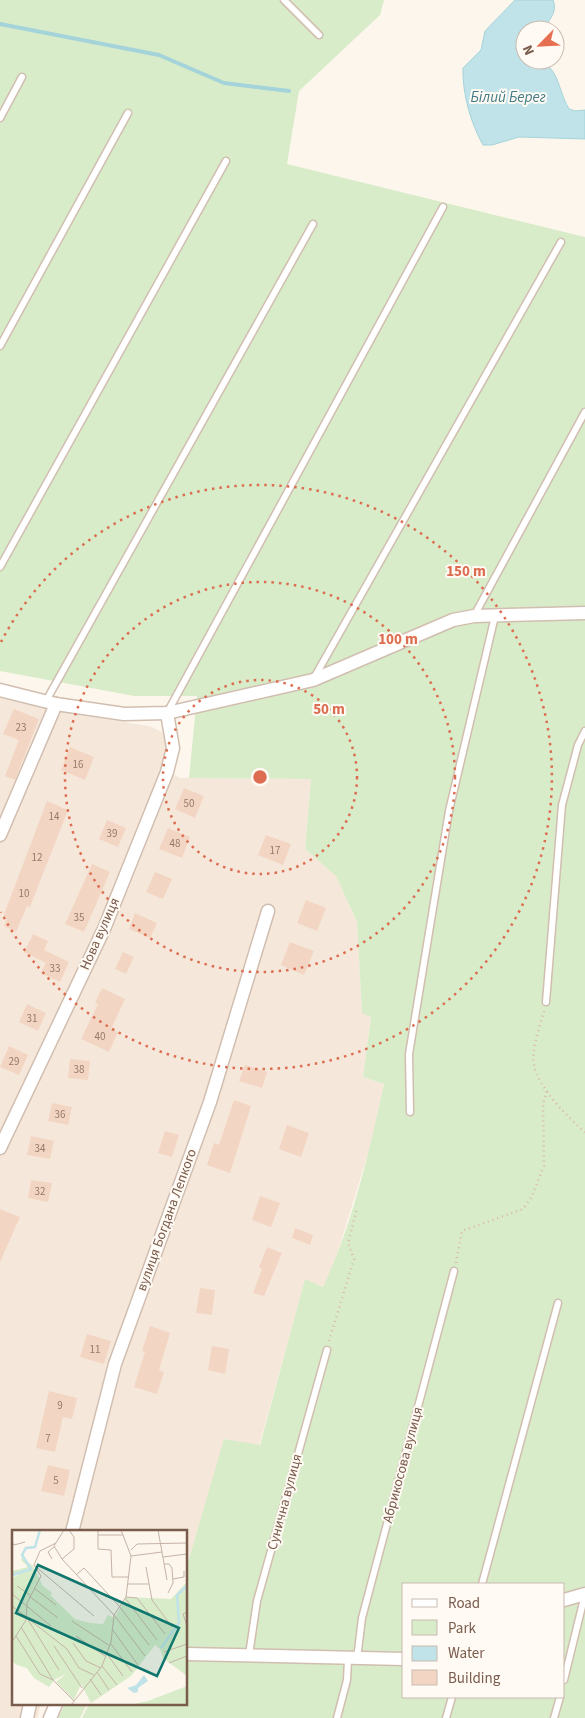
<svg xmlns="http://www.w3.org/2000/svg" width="585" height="1718" font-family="'Source Sans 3',sans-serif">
<rect width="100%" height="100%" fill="#fdf6ec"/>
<polygon fill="#f5e8da" points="0,693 73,714 149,726 162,732 169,740 165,771 181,778 311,779 305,849 336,876 357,922 362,1013 371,1016 363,1077 384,1084 370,1147 334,1264 324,1287 305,1280 259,1446 225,1439 186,1569 186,1532 14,1532 14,1704 41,1704 37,1718 0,1718"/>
<g fill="#d8ecc9" fill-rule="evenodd">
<path d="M0 0H384L380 15 299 91 287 164 585 237V1718H82L89 1704H186V1569L224 1439 260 1445 305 1279 323 1287C353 1223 369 1152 384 1084L363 1077 371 1017 362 1013 357 922 336 876 305 849 311 779 189 778 197 696H134L0 671ZM404 1584H564V1697H404Z"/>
<polygon points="65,1704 87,1704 80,1718 58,1718"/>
</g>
<path fill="#bfe3e8" stroke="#a5d3da" d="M515 0H553C558 12 549 20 543 30H525V60C561 60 555 85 569 109L575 111 585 110V139L519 137 492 145H483C471 124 462 93 463 68L481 50 485 31Z"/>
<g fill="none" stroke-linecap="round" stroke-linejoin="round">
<polyline stroke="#a5d3da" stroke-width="4" points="0,24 159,55 224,83 289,91"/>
</g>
<g fill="#f3d5c3">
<polygon points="14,709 39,719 15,780 5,776 19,740 3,734"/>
<polygon points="70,747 94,757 85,780 61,770"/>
<polygon points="184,788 204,796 195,818 175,809"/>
<polygon points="47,801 68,810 30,907 27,906 16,932 4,926 7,919 3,917"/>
<polygon points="107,820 126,828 118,847 99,839"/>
<polygon points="168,828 190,837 182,858 159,849"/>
<polygon points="266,835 291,844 283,865 258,855"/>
<polygon points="92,864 110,872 84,932 65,924"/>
<polygon points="155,872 172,879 163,899 146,892"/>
<polygon points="306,900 326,908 317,931 297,923"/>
<polygon points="135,913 157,923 150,938 129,929"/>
<polygon points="33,934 48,941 44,950 69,962 60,982 41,973 46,963 24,952"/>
<polygon points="290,942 314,951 304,975 281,965"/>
<polygon points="123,952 134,957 126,974 115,969"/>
<polygon points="102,988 125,999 111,1029 118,1032 109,1052 81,1039 98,1004 95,1003"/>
<polygon points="27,1004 46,1013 38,1031 19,1022"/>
<polygon points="9,1046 28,1055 19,1075 0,1067"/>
<polygon points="70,1059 90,1061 88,1080 68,1078"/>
<polygon points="245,1065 267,1072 262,1088 239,1081"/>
<polygon points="234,1100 251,1106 230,1173 207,1165 214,1143 219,1145"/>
<polygon points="52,1103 72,1107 68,1125 48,1121"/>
<polygon points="287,1125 309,1133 301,1157 279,1149"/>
<polygon points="165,1131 179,1135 172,1157 158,1153"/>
<polygon points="31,1136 54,1141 50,1159 27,1155"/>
<polygon points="31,1180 52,1183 48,1202 28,1198"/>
<polygon points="260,1196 280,1203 271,1227 252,1220"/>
<polygon points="0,1209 20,1217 0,1262"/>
<polygon points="295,1228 313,1235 310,1245 292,1238"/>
<polygon points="267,1247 282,1253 264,1296 253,1293 262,1269 259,1267"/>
<polygon points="200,1288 215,1290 212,1315 196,1313"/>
<polygon points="150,1326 170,1333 159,1370 164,1372 157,1394 134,1387 145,1352 142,1351"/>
<polygon points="87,1334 111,1341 104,1364 80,1357"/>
<polygon points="212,1346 229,1349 225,1374 208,1370"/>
<polygon points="49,1391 77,1398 72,1419 63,1417 55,1452 36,1448"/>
<polygon points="48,1465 70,1470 64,1496 41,1491"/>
</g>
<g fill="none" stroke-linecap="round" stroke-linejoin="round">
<defs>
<g id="lane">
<polyline points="284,0 319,35"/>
<polyline points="0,118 22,77"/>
<polyline points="0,346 128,113"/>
<polyline points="0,567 226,161"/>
<polyline points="474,616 585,412"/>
<polyline points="314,678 561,242"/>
<polyline points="46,701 313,224"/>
<polyline points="167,713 443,207"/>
<polyline points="546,1002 562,805 578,745 585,731"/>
<polyline points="410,1112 409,1054 449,811 495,616"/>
<polyline points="482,1584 558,1303"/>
<polyline points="249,1655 257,1601 327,1350"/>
<polyline points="357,1659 362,1618 454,1271"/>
<polyline points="564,1680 585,1594"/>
<polyline points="337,1718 347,1680 348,1660"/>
<polyline points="446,1718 452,1697"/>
<polyline points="554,1718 560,1697"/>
</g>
<g id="street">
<polyline points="0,690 56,704 124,714 167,713 313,680 453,620 474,616 585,613"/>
<polyline points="0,835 56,704"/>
<polyline points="0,1148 104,929 167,772 173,748 167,713"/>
<polyline points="72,1532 115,1364 210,1102 268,911"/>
<polyline points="564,1600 585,1594"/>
<polyline points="186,1654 404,1659"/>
<polyline points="27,1718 30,1704"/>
<polyline points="50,1718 56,1704"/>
</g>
</defs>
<use href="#lane" stroke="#d1beb0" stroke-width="9"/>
<use href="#street" stroke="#d1beb0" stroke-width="15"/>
<g stroke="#d9b8a5" stroke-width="2.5" stroke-dasharray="1 4" stroke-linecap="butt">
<path d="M544 1011C540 1027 531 1048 534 1065 537 1086 569 1119 585 1132"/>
<polyline points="456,1263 462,1231 523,1209 531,1198 544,1166 543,1104 547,1091"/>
<polyline points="329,1341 354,1259 348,1243 357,1208"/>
</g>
<use href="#lane" stroke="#fff" stroke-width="6"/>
<use href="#street" stroke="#fff" stroke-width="12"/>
</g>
<g fill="none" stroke="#dc6d51" stroke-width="2.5" stroke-dasharray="2.5 5">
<circle cx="260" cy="777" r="97"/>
<circle cx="260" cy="777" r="195"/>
<path d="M1 642A292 292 0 1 1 1 912"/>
</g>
<g text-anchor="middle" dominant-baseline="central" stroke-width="4" stroke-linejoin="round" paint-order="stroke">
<g font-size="11" fill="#987a6a">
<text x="21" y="727">23</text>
<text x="78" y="764">16</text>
<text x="189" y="803">50</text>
<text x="54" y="816">14</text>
<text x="112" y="833">39</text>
<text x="175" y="843">48</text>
<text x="275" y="850">17</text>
<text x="37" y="857">12</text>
<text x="24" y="893">10</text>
<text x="79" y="917">35</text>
<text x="55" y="968">33</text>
<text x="32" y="1018">31</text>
<text x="100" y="1036">40</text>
<text x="14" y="1061">29</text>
<text x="79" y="1069">38</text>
<text x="60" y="1114">36</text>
<text x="40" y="1148">34</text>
<text x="40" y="1191">32</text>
<text x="95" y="1349">11</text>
<text x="60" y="1405">9</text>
<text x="48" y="1438">7</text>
<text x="56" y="1480">5</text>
</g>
<g font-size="14" fill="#7a5c4d" stroke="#fffaf3">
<text transform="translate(100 934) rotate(-66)">Нова вулиця</text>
<text transform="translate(167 1220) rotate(-70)">вулиця Богдана Лепкого</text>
<text transform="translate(403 1465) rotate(-75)">Абрикосова вулиця</text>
<text transform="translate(285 1502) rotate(-75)">Сунична вулиця</text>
</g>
<g font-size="15" font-style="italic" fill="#437c86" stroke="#fffaf3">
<text x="508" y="97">Білий Берег</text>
</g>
</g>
<g transform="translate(12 1530)">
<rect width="175" height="175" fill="#fdf6ec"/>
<path d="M12 21V29L21 36 31 56 40 63 39 66 63 89 78 93 91 94 96 85 102 88 115 67 159 69 175 52V146L151 128 148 119 143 115 119 146 79 173 69 154 62 170 44 152 54 144 42 150 37 157 22 148 15 138 5 135 0 131V48L6 45 0 46V41L16 37 9 30ZM175 156V175H117L136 171Z" fill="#d8ecc9"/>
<path d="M132 145 136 151 126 158V162L122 163 115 158 124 155Z" fill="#bfe3e8"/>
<path fill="none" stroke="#bfe3e8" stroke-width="2.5" d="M0 45 19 39 10 25 14 18 23 17 28 0M149 118 167 93 165 65 175 56"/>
<path fill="none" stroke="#c5b3a7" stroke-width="1" d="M52 0 42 16 50 29 102 85 133 126M86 0V19L99 20 100 47H116M146 0 155 50M86 5H111M0 12 2 15 13 12M119 20 125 14 175 13M119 26 150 22M151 27 175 24M40 29 36 22 42 17M50 29 62 19V7L57 0M152 34H157L160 38 161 53 156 63M22 35 28 21 44 13M23 36 82 86M134 37 140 70 160 97M64 45 72 38 107 76M161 49 172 47V41M116 54H137M5 56 18 65M22 58 44 75M0 64 39 96M17 66 46 88M114 67 125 68 153 104M113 68 145 110M0 76 55 119 67 138 82 145M107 76 137 115M175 82 171 84 175 96M15 88 47 140M60 91 98 116M100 99 126 135M4 106 28 144 41 150 9 97M64 106 93 126M0 112 14 90 15 73 29 46 22 35M61 113 74 131 89 138M99 114 120 142M42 116 70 158M152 122 175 114M95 124 111 146M157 133 175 126M90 136 105 155M85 142 97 160M78 149 89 165M41 150 62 171M59 175 90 136 99 112 102 85 114 67 119 26 109 0"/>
<path fill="#0f766e" fill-opacity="0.15" stroke="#0f766e" stroke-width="2.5" d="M26 35 167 98 145 146 4 83Z"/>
<rect width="175" height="175" fill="none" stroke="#7a5c4d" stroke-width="2.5"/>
</g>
<circle cx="260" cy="777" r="8" fill="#dc6d51" stroke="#fffaf3" stroke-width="2.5"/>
<g font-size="15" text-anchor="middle" font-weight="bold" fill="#dc6d51" stroke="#fffaf3" stroke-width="4" stroke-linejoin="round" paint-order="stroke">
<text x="466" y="576">150 m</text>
<text x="398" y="644">100 m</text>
<text x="329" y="714">50 m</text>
</g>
<rect x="402" y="1583" width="162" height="115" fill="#fffaf3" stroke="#cabbb1"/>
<rect x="412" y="1599" width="25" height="8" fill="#ffffff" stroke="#cabbb1"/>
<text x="448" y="1608" font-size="15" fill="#7a5c4d">Road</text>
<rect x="412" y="1620" width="25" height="15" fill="#d8ecc9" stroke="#cabbb1"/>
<text x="448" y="1633" font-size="15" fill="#7a5c4d">Park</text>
<rect x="412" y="1646" width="25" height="15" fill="#bfe3e8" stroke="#cabbb1"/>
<text x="448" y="1658" font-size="15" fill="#7a5c4d">Water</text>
<rect x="412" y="1670" width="25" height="15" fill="#f3d5c3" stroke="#cabbb1"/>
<text x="448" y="1683" font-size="15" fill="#7a5c4d">Building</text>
<g transform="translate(540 45) rotate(246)"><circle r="24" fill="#fffaf3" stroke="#cabbb1"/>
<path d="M0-4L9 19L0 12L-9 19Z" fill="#e76f51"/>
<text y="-8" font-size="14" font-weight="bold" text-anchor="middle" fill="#7a5c4d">N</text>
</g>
</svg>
